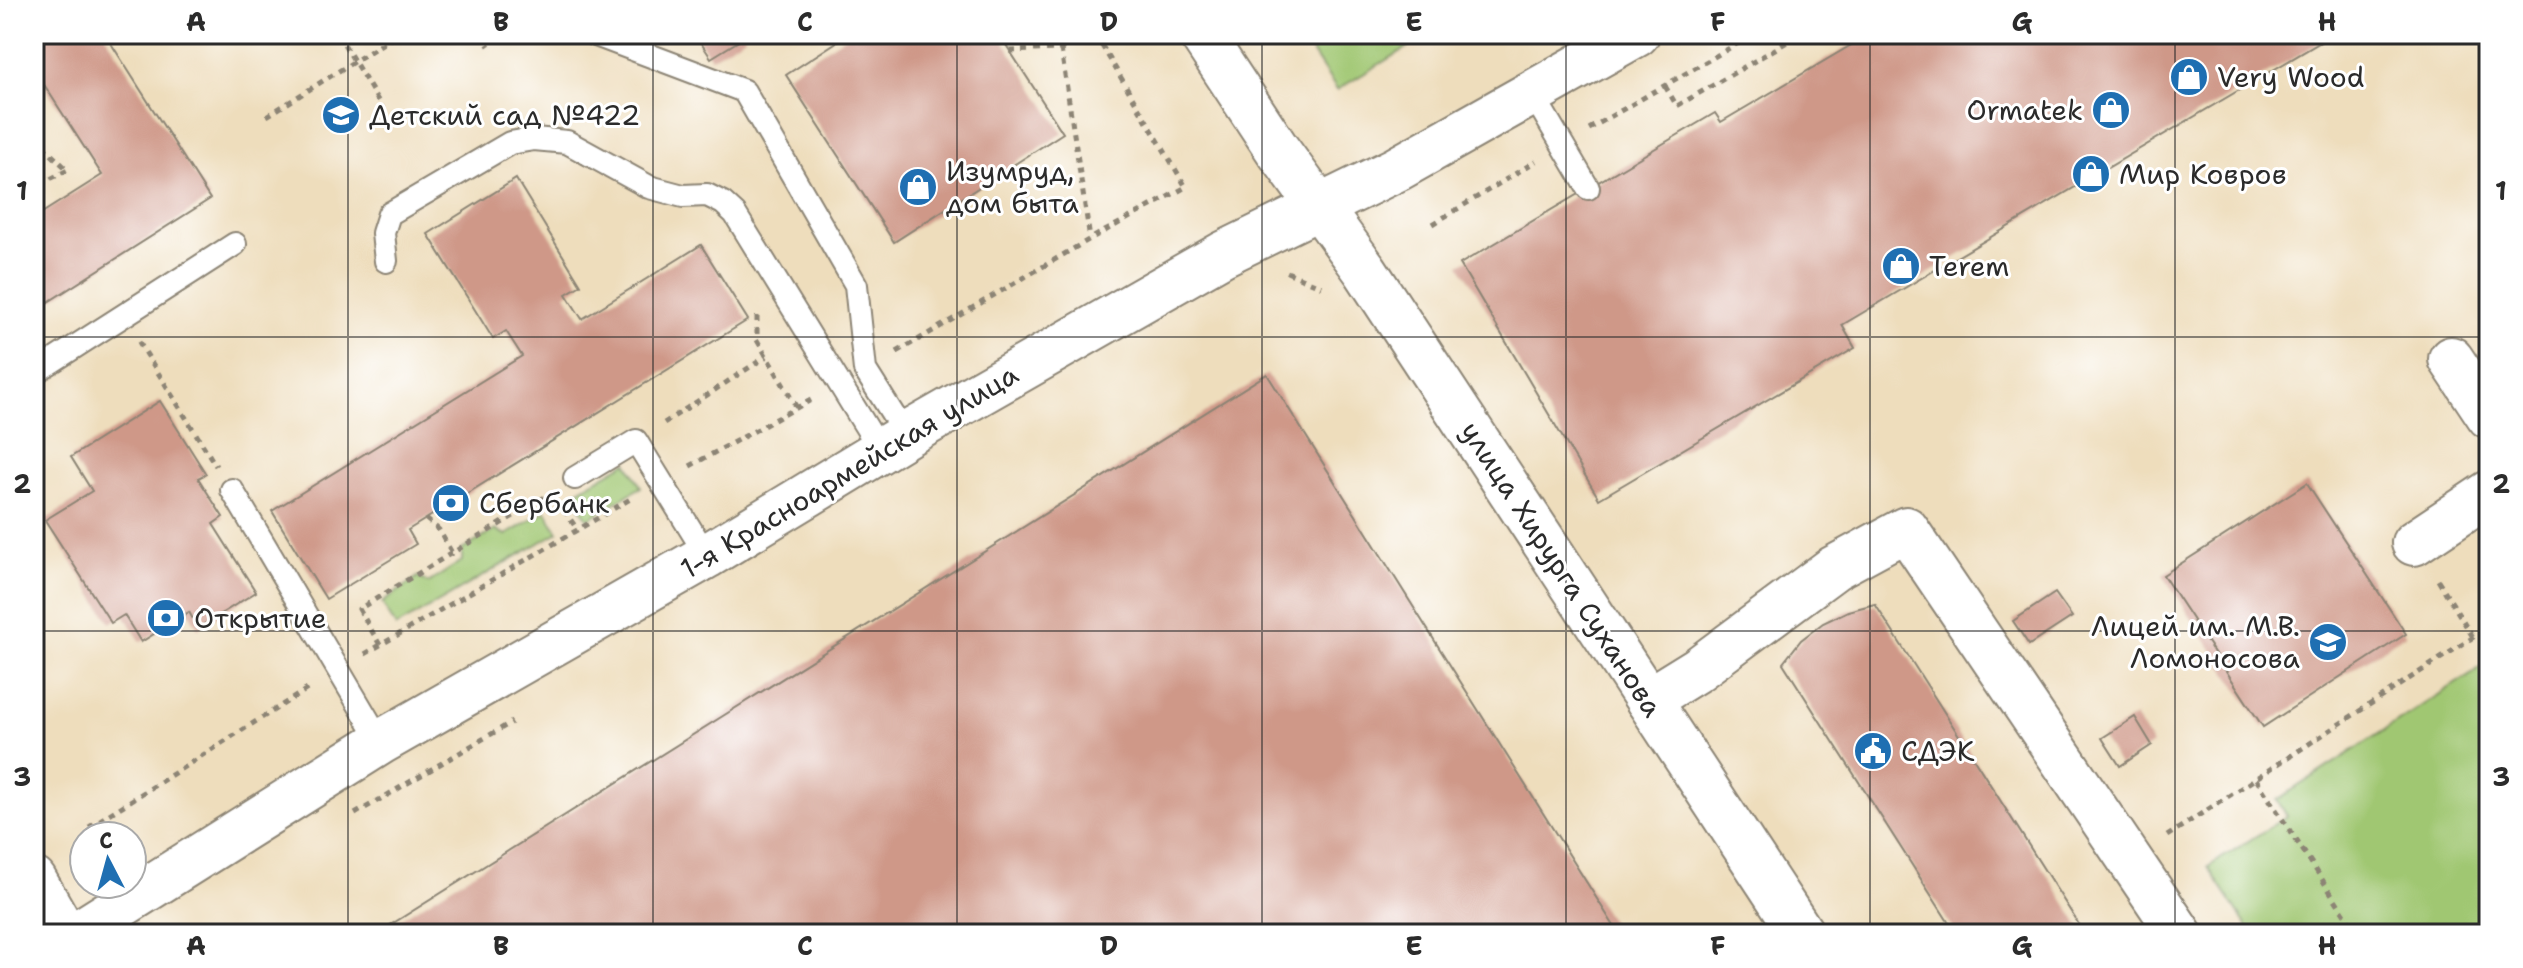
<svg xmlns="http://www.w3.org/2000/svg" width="2523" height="968" font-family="'Shantell Sans',sans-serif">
<rect width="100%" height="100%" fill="#fff"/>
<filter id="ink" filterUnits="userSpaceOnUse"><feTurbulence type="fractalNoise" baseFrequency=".0125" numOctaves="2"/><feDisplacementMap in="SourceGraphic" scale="16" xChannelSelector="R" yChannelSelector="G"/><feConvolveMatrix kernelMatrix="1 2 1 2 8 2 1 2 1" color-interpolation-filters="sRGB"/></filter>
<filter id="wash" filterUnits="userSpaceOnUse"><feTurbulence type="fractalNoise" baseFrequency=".006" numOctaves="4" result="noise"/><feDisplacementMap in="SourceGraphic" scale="32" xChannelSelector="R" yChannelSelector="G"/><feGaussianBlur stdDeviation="1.8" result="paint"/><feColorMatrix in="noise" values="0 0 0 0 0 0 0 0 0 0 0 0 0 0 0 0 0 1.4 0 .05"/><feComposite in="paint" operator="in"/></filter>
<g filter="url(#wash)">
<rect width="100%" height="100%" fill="#eeddbc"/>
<g fill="#a0c772" stroke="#66794e" stroke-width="2">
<polygon points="1300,34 1429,34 1337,90"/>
<polygon points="627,462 641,487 588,519 572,494"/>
<polygon points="546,511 558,532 396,627 382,603 418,577 428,583 462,561 462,550 496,530 506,535"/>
<polygon points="2489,662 2489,934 2252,934 2208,867 2287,816 2277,800"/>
</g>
<g id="blocks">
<g fill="#cf9888">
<polygon points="34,34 105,34 210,199 34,311 34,218 102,175 34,69"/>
<polygon points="695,34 744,34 745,37 711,58"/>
<polygon points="849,34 999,34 1063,133 894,242 786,75"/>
<polygon points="1870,34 2334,34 1842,325 1855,348 1599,499 1460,264 1715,113 1721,122"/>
<polygon points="516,179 581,285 566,294 582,319 701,245 748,320 408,530 416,544 326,599 272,511 522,356 506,331 493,339 428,234"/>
<polygon points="1267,374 1619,934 376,934 726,714"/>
<polygon points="160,401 206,474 198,478 223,517 213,524 256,592 198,628 189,612 141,642 124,615 111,623 45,520 92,491 71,457"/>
<polygon points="2307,483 2406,634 2263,727 2163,575"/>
<polygon points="2055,593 2072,617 2029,645 2013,621"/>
<polygon points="1875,604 1967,748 2085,934 1956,934 1783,663 1801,640 1823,623 1848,611"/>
<polygon points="2135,717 2152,745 2120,766 2102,738"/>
</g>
</g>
</g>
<g filter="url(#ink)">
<use href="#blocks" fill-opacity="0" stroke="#8c8474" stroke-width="2"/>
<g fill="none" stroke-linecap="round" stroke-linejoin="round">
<defs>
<g id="service">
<polyline points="593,34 744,91 856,285 865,370 906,435"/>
<polyline points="1532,93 1588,188"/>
<polyline points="386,261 383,233 389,214 510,143 534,139 567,142 649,187 683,196 707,195 723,203 735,214 881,451"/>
<polyline points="34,373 235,244"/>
<polyline points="575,478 636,441 707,556"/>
<polyline points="232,490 381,742"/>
</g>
<g id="minor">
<polyline points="1201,34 1277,149 1365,270 1802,934"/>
<polyline points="2451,359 2489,416"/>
<polyline points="2414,543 2489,493"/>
<polyline points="1648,700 1698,669 1834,568 1906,529 2180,934"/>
<polyline points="34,880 65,934"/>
<polyline points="76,934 381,742 707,556 906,435 1223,254 1397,169 1637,34"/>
</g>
</defs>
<use href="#service" stroke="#8c8474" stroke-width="26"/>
<use href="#minor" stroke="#8c8474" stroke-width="48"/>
<g stroke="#8c8474" stroke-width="5" stroke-dasharray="6 6" stroke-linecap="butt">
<polyline points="338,34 383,109"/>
<polyline points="481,34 489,46"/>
<polyline points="217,39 226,34"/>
<polyline points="1061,49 1090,239"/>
<polyline points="1010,51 1061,49 1084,34"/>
<polyline points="1665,86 1677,106 1801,34"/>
<polyline points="267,116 398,34"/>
<polyline points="1589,129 1754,34"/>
<polyline points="34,138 68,170 34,187"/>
<polyline points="1433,224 1536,161"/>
<polyline points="1287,272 1322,287"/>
<polyline points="757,316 757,340 797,408"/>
<polyline points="139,342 216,466"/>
<polyline points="897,352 1090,239 1186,187 1095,34"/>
<polyline points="664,423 767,356"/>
<polyline points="690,466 811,400"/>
<polyline points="564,510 577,529"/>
<polyline points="426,519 439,530 452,553"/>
<polyline points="2438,580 2473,637"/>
<polyline points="380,645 359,609 550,494"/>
<polyline points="365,654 632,498"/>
<polyline points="2256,779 2358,934"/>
<polyline points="355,814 512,722"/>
<polyline points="89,827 312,686"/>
<polyline points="2167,836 2489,627"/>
</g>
<use href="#service" stroke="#fff" stroke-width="22"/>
<use href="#minor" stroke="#fff" stroke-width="44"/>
</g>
</g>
<path fill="none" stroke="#2b2b2b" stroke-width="2" stroke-opacity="0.55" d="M348 34V934M653 34V934M957 34V934M1262 34V934M1566 34V934M1870 34V934M2175 34V934M34 337H2489M34 631H2489"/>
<defs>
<symbol id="shop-disc" viewBox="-11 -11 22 22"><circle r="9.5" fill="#1f6fb2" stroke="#fff"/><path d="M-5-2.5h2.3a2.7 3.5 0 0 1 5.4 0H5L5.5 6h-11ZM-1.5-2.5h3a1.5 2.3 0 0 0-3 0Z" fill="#fff"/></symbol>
<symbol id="school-disc" viewBox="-11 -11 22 22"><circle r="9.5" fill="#1f6fb2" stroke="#fff"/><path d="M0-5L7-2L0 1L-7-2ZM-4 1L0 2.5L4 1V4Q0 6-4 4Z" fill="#fff"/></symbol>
<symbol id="bank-disc" viewBox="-11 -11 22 22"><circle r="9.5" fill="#1f6fb2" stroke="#fff"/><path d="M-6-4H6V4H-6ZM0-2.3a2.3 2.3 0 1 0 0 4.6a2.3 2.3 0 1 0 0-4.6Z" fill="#fff"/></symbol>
<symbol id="civic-disc" viewBox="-11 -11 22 22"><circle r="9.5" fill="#1f6fb2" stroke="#fff"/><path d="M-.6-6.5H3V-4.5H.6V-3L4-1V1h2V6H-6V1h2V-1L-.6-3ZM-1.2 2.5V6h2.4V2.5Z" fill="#fff"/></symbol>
</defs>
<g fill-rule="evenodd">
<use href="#shop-disc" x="2167" y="55" width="44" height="44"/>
<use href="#shop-disc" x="2089" y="88" width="44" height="44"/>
<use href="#school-disc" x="319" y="93" width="44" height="44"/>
<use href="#shop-disc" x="2069" y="152" width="44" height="44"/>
<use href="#shop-disc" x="896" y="165" width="44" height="44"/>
<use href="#shop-disc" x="1879" y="244" width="44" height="44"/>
<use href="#bank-disc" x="429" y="481" width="44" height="44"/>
<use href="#bank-disc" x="144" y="596" width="44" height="44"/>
<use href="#school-disc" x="2306" y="620" width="44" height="44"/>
<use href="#civic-disc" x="1851" y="729" width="44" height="44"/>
</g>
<g text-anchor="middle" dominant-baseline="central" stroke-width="6" stroke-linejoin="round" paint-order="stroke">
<g font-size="28" fill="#2b2b2b" stroke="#fff" text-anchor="start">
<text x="2217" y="77">Very Wood</text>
<text x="2083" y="110" text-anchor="end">Ormatek</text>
<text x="369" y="115">Детский сад №422</text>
<text x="946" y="171">Изумруд,<tspan x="946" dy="32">дом быта</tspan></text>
<text x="2119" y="174">Мир Ковров</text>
<text x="1929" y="266">Terem</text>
<text x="479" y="503">Сбербанк</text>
<text x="194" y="618">Открытие</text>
<text x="2300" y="626" text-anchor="end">Лицей им. М.В.<tspan x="2300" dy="32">Ломоносова</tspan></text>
<text x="1901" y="751">СДЭК</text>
</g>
<g font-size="28" fill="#2b2b2b" stroke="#fff">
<text transform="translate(849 471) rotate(-31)">1-я Красноармейская улица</text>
<text transform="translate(1562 569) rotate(57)">улица Хирурга Суханова</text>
</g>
</g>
<rect width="2523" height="968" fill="none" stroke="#fff" stroke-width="88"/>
<g transform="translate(108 860) rotate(354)"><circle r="38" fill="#ffffff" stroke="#aaaaaa" stroke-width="2"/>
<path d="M0-6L14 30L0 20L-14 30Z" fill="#1f6fb2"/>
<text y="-12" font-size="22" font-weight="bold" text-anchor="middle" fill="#2b2b2b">С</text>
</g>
<rect x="44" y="44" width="2435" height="880" fill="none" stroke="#2b2b2b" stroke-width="3"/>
<g font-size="26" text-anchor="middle" font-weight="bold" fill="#2b2b2b">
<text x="196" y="31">A</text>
<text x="501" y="31">B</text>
<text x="805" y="31">C</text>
<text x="1109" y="31">D</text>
<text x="1414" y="31">E</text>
<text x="1718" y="31">F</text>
<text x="2022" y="31">G</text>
<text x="2327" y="31">H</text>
<text x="22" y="200">1</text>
<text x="2501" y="200">1</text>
<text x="22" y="493">2</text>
<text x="2501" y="493">2</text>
<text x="22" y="786">3</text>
<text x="2501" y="786">3</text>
<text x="196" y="955">A</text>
<text x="501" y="955">B</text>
<text x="805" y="955">C</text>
<text x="1109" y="955">D</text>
<text x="1414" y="955">E</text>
<text x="1718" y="955">F</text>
<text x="2022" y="955">G</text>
<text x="2327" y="955">H</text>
</g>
</svg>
